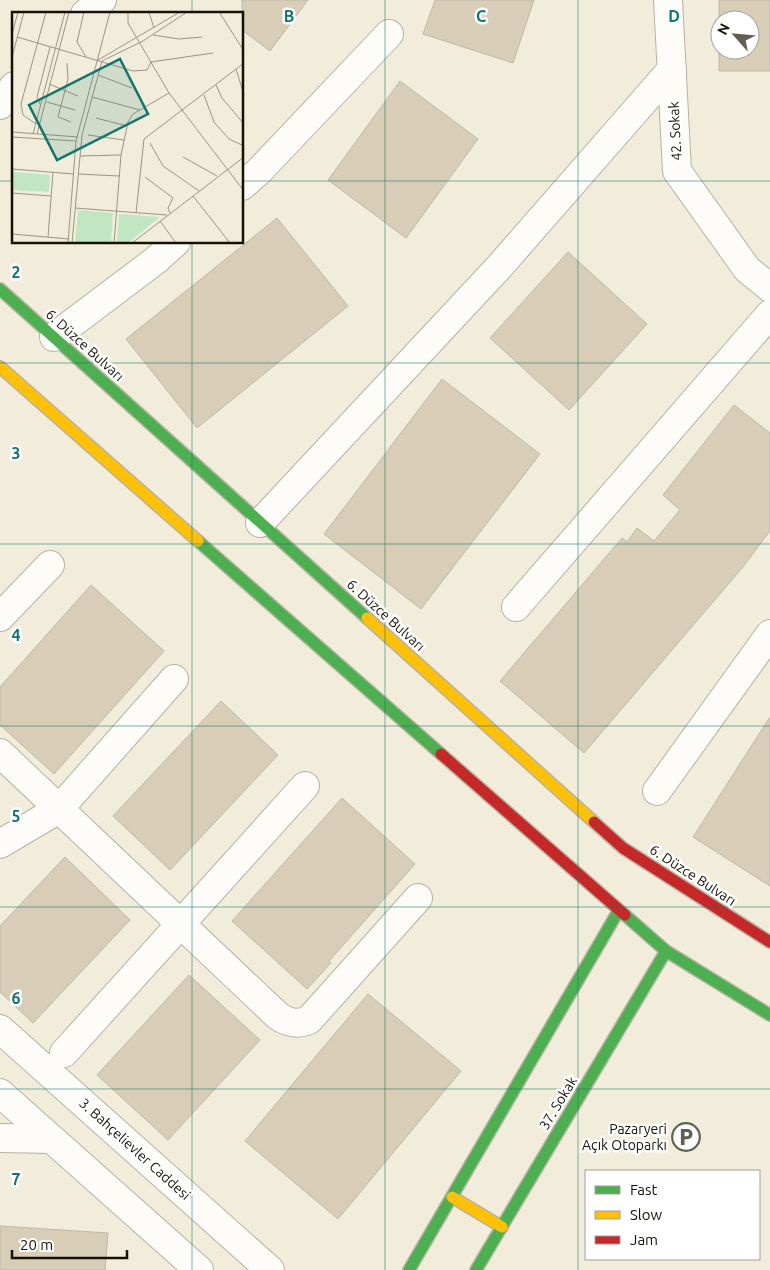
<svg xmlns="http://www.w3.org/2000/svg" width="770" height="1270" font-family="Ubuntu,sans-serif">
<rect width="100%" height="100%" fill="#f2edda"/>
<g fill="#d8cdb6" stroke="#beb8aa" fill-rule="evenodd">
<polygon points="242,0 308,0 270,51 242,30"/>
<polygon points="435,0 534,0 513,63 423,34"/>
<path d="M719 0H770V71H719ZM720 20H750V50H720Z"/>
<polygon points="400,81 478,139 406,238 328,180"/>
<polygon points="277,218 348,306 197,428 126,339"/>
<polygon points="568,252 647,324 569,410 490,338"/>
<polygon points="442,379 540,454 421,609 324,534"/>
<polygon points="734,405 770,433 770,531 742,568 584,753 500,681 622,538 627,542 637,528 654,541 680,510 663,495"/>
<polygon points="91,585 164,651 54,774 0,725 0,687"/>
<polygon points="221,701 278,755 170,870 113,816"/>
<polygon points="770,717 770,886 693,837"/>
<polygon points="342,798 415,864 329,961 331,963 307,989 232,921"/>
<polygon points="65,857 130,920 33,1023 0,992 0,926"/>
<polygon points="189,975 260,1040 168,1140 97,1075"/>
<polygon points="368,994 461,1071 338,1219 245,1141"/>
<polygon points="0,1226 108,1233 105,1270 0,1270"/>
</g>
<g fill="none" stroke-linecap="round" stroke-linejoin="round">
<defs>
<g id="street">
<polyline points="668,0 677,171 747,269 770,288"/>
<polyline points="85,14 102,0"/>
<polyline points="0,105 14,86"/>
<polyline points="242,186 258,172 389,34"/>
<polyline points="54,337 156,260 176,242"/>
<polyline points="260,523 499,267 672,69"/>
<polyline points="516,607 770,314"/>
<polyline points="0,617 50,565"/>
<path d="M0 753 278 1016C288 1023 297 1025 309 1020L418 898"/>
<polyline points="657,791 770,634"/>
<polyline points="0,844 59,809 174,679"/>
<polyline points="0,1029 270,1270"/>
<polyline points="64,1053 305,786"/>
<polyline points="0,1093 199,1270"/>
<polyline points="0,1138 51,1139"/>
</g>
<g id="fast">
<polyline points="0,289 367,618"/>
<polyline points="198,541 441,754"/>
<polyline points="625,915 666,951 770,1015"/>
<polyline points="409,1270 619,910"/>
<polyline points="476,1270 666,951"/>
</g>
<g id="slow">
<polyline points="0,367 198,541"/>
<polyline points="367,618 594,822"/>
<polyline points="452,1197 502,1227"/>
</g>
<g id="jam">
<polyline points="441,754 625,915"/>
<polyline points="594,822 623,848 770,942"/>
</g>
</defs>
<use href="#street" stroke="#b6b2a3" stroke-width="30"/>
<use href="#fast" stroke="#b6b2a3" stroke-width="14"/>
<use href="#slow" stroke="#b6b2a3" stroke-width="14"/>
<use href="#jam" stroke="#b6b2a3" stroke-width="14"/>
<use href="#street" stroke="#fdfcf9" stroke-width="28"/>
<use href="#fast" stroke="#4caf50" stroke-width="11"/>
<use href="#slow" stroke="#ffc107" stroke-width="11"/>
<use href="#jam" stroke="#c62828" stroke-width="11"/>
</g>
<path fill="none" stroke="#0f766e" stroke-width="1" stroke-opacity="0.55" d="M192 0V14M385 0V1270M578 0V1270M0 181H14M242 181H770M192 242V1270M0 363H770M0 544H770M0 726H770M0 907H770M0 1089H770"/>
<defs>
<symbol id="parking-ring" viewBox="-11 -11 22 22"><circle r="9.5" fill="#fff" stroke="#625e50" stroke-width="1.5"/><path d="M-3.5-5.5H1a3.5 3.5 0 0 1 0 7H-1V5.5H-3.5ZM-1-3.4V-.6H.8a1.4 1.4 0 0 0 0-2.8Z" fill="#625e50"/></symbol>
</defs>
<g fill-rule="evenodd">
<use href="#parking-ring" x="670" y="1121" width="32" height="32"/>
</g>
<g text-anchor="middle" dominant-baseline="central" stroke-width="5" stroke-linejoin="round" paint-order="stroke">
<g font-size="14" fill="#151106" stroke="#fff">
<text transform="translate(675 131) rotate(-93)">42. Sokak</text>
<text transform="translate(85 345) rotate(42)">6. Düzce Bulvarı</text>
<text transform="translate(386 615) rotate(42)">6. Düzce Bulvarı</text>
<text transform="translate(693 875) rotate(33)">6. Düzce Bulvarı</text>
<text transform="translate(558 1103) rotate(-59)">37. Sokak</text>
<text transform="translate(135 1149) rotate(42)">3. Bahçelievler Caddesi</text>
</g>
<g font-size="14" fill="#151106" stroke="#fff" text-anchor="end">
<text x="667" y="1129">Pazaryeri<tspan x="667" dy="16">Açık Otoparkı</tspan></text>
</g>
</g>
<g transform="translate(12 12)">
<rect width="231" height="231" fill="#f2edda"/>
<path d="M1 160 38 163 37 180 0 178ZM66 198 101 201 99 231H63ZM107 202 148 205 116 231H105Z" fill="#c1e6c2"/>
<path fill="none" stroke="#9a9585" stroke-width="1" d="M72 0 65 30 74 45M116 0V11L157 81 232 179M137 0 142 16M207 0 232 39M0 22 6 0M141 23 167 27 190 25M5 25 121 59 135 58 139 50 201 41M0 45 12 0M86 48 168 0M55 51 56 67 46 105 59 110M224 57 232 83M86 63 120 76M37 72 66 84M204 73 210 86 232 112M192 83 202 110 217 127 232 134M80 85 128 98M35 90 63 98M28 92 25 85 38 35M84 106 115 114M24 112 11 103 9 92 34 0M0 120 66 125M21 122 53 0M25 122 57 0M76 123 112 128M0 125 64 129M138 131 151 154 187 179M68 144 109 143M171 145 205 164M0 157 62 162M66 162 107 164M133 165 161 186 156 196 158 201M0 181 39 184M181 184 218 231M63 196 155 203M124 201 132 127 232 51M148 209 164 231M0 222 57 227M36 225 41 160M56 231 64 129 98 0M60 231 70 123 90 49 131 29 175 0M102 231 109 143 116 110 121 102 157 81M120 231 232 145"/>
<path fill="#0f766e" fill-opacity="0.15" stroke="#0f766e" stroke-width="2.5" d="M108 47 136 102 45 148 17 93Z"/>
<rect width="231" height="231" fill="none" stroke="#151106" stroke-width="2.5"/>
</g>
<g font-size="16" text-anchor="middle" font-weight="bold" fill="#0f766e" stroke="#fff" stroke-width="5" stroke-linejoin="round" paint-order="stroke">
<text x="289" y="22">B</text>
<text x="481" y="22">C</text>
<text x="674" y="22">D</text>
<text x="16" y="278">2</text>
<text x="16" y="459">3</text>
<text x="16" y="641">4</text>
<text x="16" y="822">5</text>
<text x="16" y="1004">6</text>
<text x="16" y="1185">7</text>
</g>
<rect x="585" y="1170" width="175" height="90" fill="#ffffff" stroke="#a1a09b"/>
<rect x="595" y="1186" width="25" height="8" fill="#4caf50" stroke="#a1a09b"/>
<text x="630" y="1195" font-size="15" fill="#151106">Fast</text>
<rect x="595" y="1211" width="25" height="8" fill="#ffc107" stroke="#a1a09b"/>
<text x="630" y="1220" font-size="15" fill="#151106">Slow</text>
<rect x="595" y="1236" width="25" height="8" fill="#c62828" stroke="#a1a09b"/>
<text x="630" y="1245" font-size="15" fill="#151106">Jam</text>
<g transform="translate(735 35) rotate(297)"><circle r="24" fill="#ffffff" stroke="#a1a09b"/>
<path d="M0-4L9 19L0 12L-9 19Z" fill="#625e50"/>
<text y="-8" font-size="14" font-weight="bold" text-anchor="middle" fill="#151106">N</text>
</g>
<path d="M12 1250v8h115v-8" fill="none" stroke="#151106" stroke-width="2.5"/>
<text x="20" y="1250" font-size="15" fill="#151106" stroke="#ffffff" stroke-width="4" paint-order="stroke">20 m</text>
</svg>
